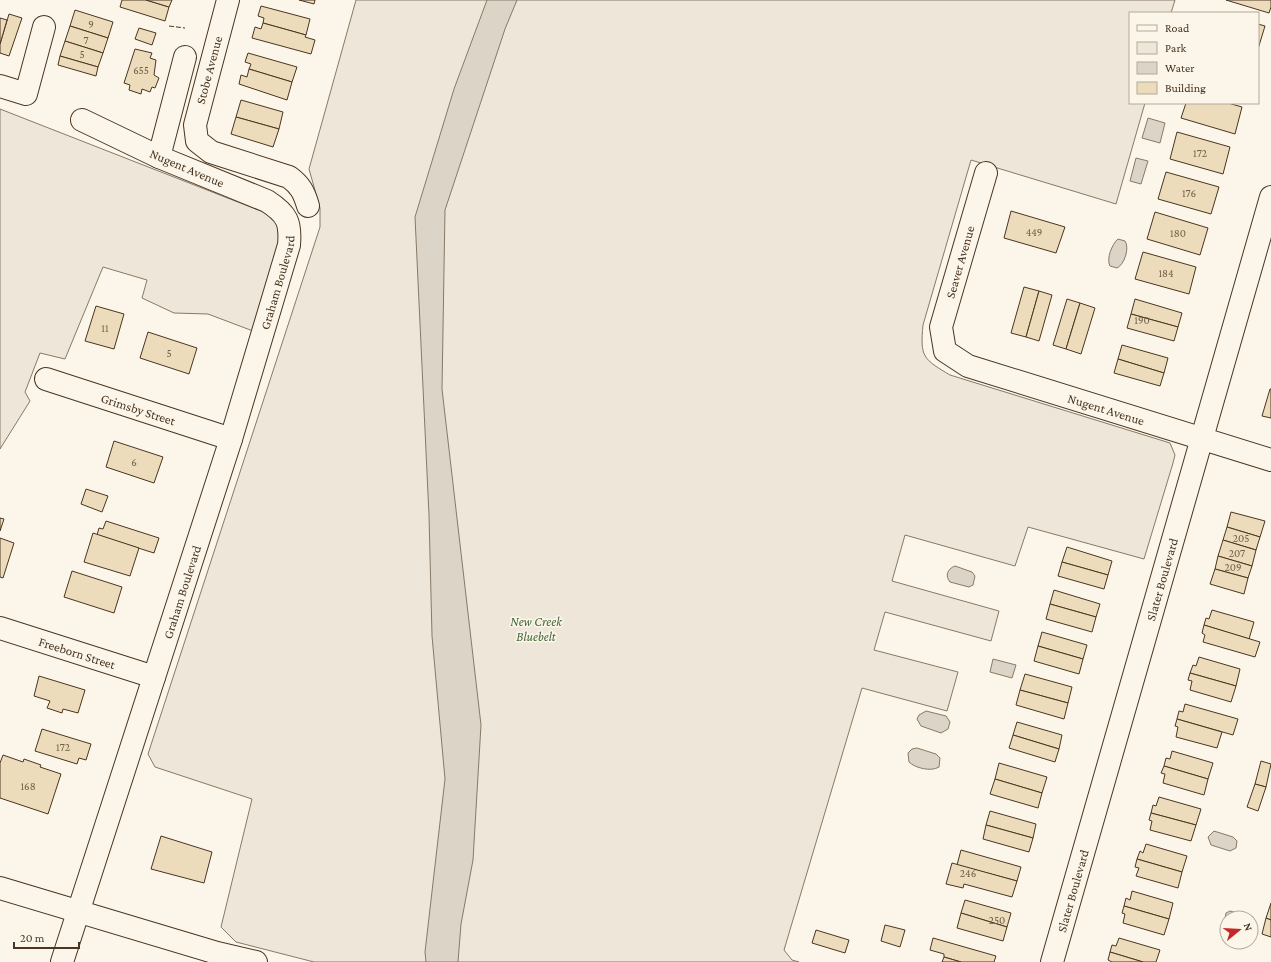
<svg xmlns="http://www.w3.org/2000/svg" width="1271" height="962" font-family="'Crimson Pro',serif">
<rect width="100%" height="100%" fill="#fbf6e9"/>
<g fill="#ede6d9" stroke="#887966">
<path d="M356 0H1175L1171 13H1130V103H1145L1116 204 971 160 923 325C920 357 923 359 950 375L1170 443 1175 455 1173 463 1144 559 1028 527 1015 566 905 535 892 581 999 611 991 641 885 612 874 650 958 672 947 711 862 688 784 950 792 960 799 962H314L236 942 221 927 252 799 155 767 148 754 320 227V208L309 169Z"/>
<polygon points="0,109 271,215 278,220 281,245 253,331 208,314 174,313 142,298 147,280 103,267 65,359 40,353 25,392 30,401 0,449"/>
</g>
<g fill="#dcd4c6" stroke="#887966">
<polygon points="487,0 517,0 505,29 445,210 442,389 481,725 473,860 461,924 458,962 426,962 425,952 445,779 432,636 429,515 415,217 454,89"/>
<polygon points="1148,118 1165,123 1160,143 1142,138"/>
<polygon points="1136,158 1148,161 1141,184 1130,181"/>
<path d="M1118 239 1125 241C1130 248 1124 265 1117 268L1110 266C1106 259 1112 244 1118 239Z"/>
<path d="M955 566 972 572 975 576 973 585 969 587 950 582C945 576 947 569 955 566Z"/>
<polygon points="993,659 1016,665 1012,678 990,672"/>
<polygon points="926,711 946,716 950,722 948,729 941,733 921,726 917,719 919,715"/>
<path d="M917 748 936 754 940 758 939 767C931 772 915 768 909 762L908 753 912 749Z"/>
<polygon points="1214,831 1233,837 1237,841 1236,848 1230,851 1211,845 1208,837"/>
<polygon points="1230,911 1253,917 1255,921 1253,930 1251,930 1251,918 1227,918 1227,927 1224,923 1226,913"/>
</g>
<g fill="#ecdcbc" stroke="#4a3520">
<polygon points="122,0 146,0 169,7 165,21 120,7"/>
<polygon points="146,0 172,0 169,7"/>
<polygon points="299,0 315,0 314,4"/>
<polygon points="1226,0 1271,0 1271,7 1269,13"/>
<polygon points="261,6 310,19 306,35 263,23 264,18 258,16"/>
<polygon points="75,10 113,22 108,38 70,26"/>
<polygon points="9,14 22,18 9,56 0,53 0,44"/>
<polygon points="0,18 7,20 0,44"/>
<polygon points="263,23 306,35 305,37 315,40 311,54 252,38 255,27 261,29"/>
<polygon points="1258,24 1265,26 1258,49"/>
<polygon points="70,26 108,38 103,53 65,41"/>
<polygon points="139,28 156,33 152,45 135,39"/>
<polygon points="65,41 103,53 98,67 60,56"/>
<polygon points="135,49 152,53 150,58 156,60 154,75 159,78 155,88 152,87 150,92 142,89 141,94 129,90 130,85 124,83"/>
<polygon points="248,53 297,67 292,82 249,69 251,64 245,62"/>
<polygon points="60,56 98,67 96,76 58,65"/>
<polygon points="249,69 292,82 287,100 239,84 241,75 247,77"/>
<polygon points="241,100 283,112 279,129 236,117"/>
<polygon points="1186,103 1228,103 1242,107 1235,134 1181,118"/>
<polygon points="236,117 279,129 273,147 231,134"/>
<polygon points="1177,132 1230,147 1223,174 1170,159"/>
<polygon points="1166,172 1219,187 1211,214 1158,199"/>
<polygon points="1011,211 1065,227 1056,253 1004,238"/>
<polygon points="1155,212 1208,228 1200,255 1147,239"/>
<polygon points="1143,252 1196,267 1189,294 1135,279"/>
<polygon points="1024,287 1039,291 1026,337 1011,333"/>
<polygon points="1039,291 1052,295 1039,341 1026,337"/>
<polygon points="1067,299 1080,303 1066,349 1053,345"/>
<polygon points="1135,299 1182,313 1178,327 1131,314"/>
<polygon points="1080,303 1095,308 1081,354 1066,349"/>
<polygon points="96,306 124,314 114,349 85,341"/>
<polygon points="1131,314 1178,327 1174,341 1127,328"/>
<polygon points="148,332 197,348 189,374 140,358"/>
<polygon points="1122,345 1168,358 1164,373 1118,359"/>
<polygon points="1118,359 1164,373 1160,386 1114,373"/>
<polygon points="1270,389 1271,389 1271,418 1262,416"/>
<polygon points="114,441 163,457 154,483 106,467"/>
<polygon points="86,489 108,496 102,512 81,504"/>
<polygon points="1231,512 1265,521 1260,537 1227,527"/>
<polygon points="0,518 4,519 0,531"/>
<polygon points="106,521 159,538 154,553 97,535 99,528 103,529"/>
<polygon points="1227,527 1260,537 1256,550 1223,540"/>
<polygon points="93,533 139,548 130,576 84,562"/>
<polygon points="0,538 14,543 3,578 0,577"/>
<polygon points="1223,540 1256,550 1252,566 1218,556"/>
<polygon points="1067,547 1112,561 1108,575 1062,562"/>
<polygon points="1218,556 1252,566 1248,578 1215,569"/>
<polygon points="1062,562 1108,575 1104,589 1058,576"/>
<polygon points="1215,569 1248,578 1244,594 1210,584"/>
<polygon points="72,571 122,587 114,613 64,597"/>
<polygon points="1054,590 1100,604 1096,617 1050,604"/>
<polygon points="1050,604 1096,617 1092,632 1046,619"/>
<polygon points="1212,610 1254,622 1249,639 1204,625 1206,618 1209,619"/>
<polygon points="1204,625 1260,642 1255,657 1203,642 1205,635 1202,633"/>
<polygon points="1042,632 1087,645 1083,659 1038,646"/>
<polygon points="1038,646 1083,659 1079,674 1034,661"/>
<polygon points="1199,657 1240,669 1236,686 1190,673 1193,665 1196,666"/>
<polygon points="1190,673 1236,686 1231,702 1190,690 1192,681 1188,680"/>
<polygon points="1025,674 1072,687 1068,703 1020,690"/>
<polygon points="39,676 85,690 78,713 63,709 62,713 47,708 50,701 34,696"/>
<polygon points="1020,690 1068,703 1064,719 1016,705"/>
<polygon points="1185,704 1238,719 1233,735 1177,719 1179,711 1183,712"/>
<polygon points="1177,719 1222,732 1217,748 1176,737 1178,727 1175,726"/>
<polygon points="1017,722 1062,735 1059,749 1013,735"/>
<polygon points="42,729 91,744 86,760 79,758 77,764 35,751"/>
<polygon points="1013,735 1059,749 1055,762 1009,748"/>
<polygon points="1172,751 1213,763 1208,779 1164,766 1166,758 1170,759"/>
<polygon points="3,755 23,762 24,759 41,765 40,767 61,774 48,814 0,798 0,763"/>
<polygon points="1261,761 1271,764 1266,787 1255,784"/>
<polygon points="999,763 1047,777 1042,793 995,779"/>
<polygon points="1164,766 1208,779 1204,795 1163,783 1165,774 1161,773"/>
<polygon points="995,779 1042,793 1038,808 990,794"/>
<polygon points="1255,784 1266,787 1258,811 1247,807"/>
<polygon points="1159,797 1201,809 1196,825 1151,813 1153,805 1156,806"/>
<polygon points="990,811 1036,824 1033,838 986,825"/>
<polygon points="1151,813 1196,825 1191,841 1150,830 1152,821 1149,820"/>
<polygon points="986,825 1033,838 1029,852 983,839"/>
<polygon points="161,836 212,852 204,883 151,869"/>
<polygon points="1146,844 1187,856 1182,872 1137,859 1140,851 1143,853"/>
<polygon points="961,850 1021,867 1017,881 957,865"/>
<polygon points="1137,859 1182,872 1178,888 1136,876 1139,868 1135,867"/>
<polygon points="952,863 1017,881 1012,897 964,884 963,888 946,884"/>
<polygon points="1132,891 1173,903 1169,919 1124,906 1126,898 1130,900"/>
<polygon points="965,900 1011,913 1007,927 961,913"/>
<polygon points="1271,903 1271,920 1266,918"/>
<polygon points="1124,906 1169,919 1164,935 1123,923 1125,914 1122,913"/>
<polygon points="961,913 1007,927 1003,941 957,928"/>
<polygon points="1266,918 1271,920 1271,937 1262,934"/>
<polygon points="885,925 905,930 900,947 881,941"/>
<polygon points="816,930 849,940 845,953 812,943"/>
<polygon points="933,938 996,956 994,962 961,962 944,957 944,954 930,950"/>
<polygon points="1119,938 1160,950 1156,962 1143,962 1110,952 1112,945 1116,946"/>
<polygon points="1110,952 1143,962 1112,962 1108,960"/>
<polygon points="944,957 961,962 942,962"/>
</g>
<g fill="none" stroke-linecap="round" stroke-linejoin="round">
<defs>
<g id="minor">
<path d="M228 0 195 125 197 141 211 152 289 177C300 185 304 192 308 206"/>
<polyline points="0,86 26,94 44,27"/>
<polyline points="159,157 185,57"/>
<path id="s1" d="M986 173 941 327 945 351 968 366 1271 460"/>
<path id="s2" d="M46 379 231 439"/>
<path id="s3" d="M0 628 154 677"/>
<polyline points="0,888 217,953 256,962"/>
<path id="s4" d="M62 962 231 439 289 245C291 222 287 214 267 201L159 157 82 120"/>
<path id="s5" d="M1052 962 1271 197"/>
</g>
</defs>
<use href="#minor" stroke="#4a3520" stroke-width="24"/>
<use href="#minor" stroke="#fbf6e9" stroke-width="22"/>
<polyline stroke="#4a3520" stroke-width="1" stroke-dasharray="5 2" stroke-linecap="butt" points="169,26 185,28"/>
</g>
<g text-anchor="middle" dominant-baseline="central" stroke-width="3" stroke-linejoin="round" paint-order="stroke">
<g font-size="11" fill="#725f47">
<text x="91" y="24">9</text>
<text x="86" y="40">7</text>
<text x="82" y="54">5</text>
<text x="141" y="70">655</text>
<text x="1200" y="153">172</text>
<text x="1189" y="193">176</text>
<text x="1034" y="232">449</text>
<text x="1178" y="233">180</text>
<text x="1166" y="273">184</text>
<text x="1142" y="320">190</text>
<text x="105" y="328">11</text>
<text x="169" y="353">5</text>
<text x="134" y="462">6</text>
<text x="1241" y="538">205</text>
<text x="1237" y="553">207</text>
<text x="1233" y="567">209</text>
<text x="63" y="747">172</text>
<text x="28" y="786">168</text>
<text x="968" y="873">246</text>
<text x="997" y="920">250</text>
</g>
<g font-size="13" fill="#4a3520" stroke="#fbf6e9">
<text transform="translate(209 70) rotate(-75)">Stobe Avenue</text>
<text transform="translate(187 168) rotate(23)">Nugent Avenue</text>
<text transform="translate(960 262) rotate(-74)">Seaver Avenue</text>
<text stroke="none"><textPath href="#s4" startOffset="713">Graham Boulevard</textPath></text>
<text stroke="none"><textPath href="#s2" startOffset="97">Grimsby Street</textPath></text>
<text stroke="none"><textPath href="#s1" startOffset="357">Nugent Avenue</textPath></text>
<text stroke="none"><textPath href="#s5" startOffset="398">Slater Boulevard</textPath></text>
<text stroke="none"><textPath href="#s4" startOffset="389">Graham Boulevard</textPath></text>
<text stroke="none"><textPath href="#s3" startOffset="81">Freeborn Street</textPath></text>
<text stroke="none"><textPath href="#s5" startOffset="74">Slater Boulevard</textPath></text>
</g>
<g font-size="13" font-style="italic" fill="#436837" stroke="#fbf6e9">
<text x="536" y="621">New Creek<tspan x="536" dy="15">Bluebelt</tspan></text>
</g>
</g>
<rect x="1129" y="12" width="130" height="92" fill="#fbf6e9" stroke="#b4a999"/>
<rect x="1137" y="25" width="20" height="6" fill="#fbf6e9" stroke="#b4a999"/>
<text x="1165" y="32" font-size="12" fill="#4a3520">Road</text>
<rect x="1137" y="42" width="20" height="12" fill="#ede6d9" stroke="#b4a999"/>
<text x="1165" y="52" font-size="12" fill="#4a3520">Park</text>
<rect x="1137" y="62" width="20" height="12" fill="#dcd4c6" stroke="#b4a999"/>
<text x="1165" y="72" font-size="12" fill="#4a3520">Water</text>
<rect x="1137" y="82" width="20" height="12" fill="#ecdcbc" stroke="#b4a999"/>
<text x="1165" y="92" font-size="12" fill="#4a3520">Building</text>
<g transform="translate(1239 930) rotate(72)"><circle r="19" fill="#fbf6e9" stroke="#b4a999"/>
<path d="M0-3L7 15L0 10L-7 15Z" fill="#c62828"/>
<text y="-6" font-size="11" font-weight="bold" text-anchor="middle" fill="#4a3520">N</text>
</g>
<path d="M14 942v6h65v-6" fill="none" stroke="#4a3520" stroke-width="2"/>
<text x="20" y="942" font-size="12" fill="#4a3520" stroke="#fbf6e9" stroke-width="3" paint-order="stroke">20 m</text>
</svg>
